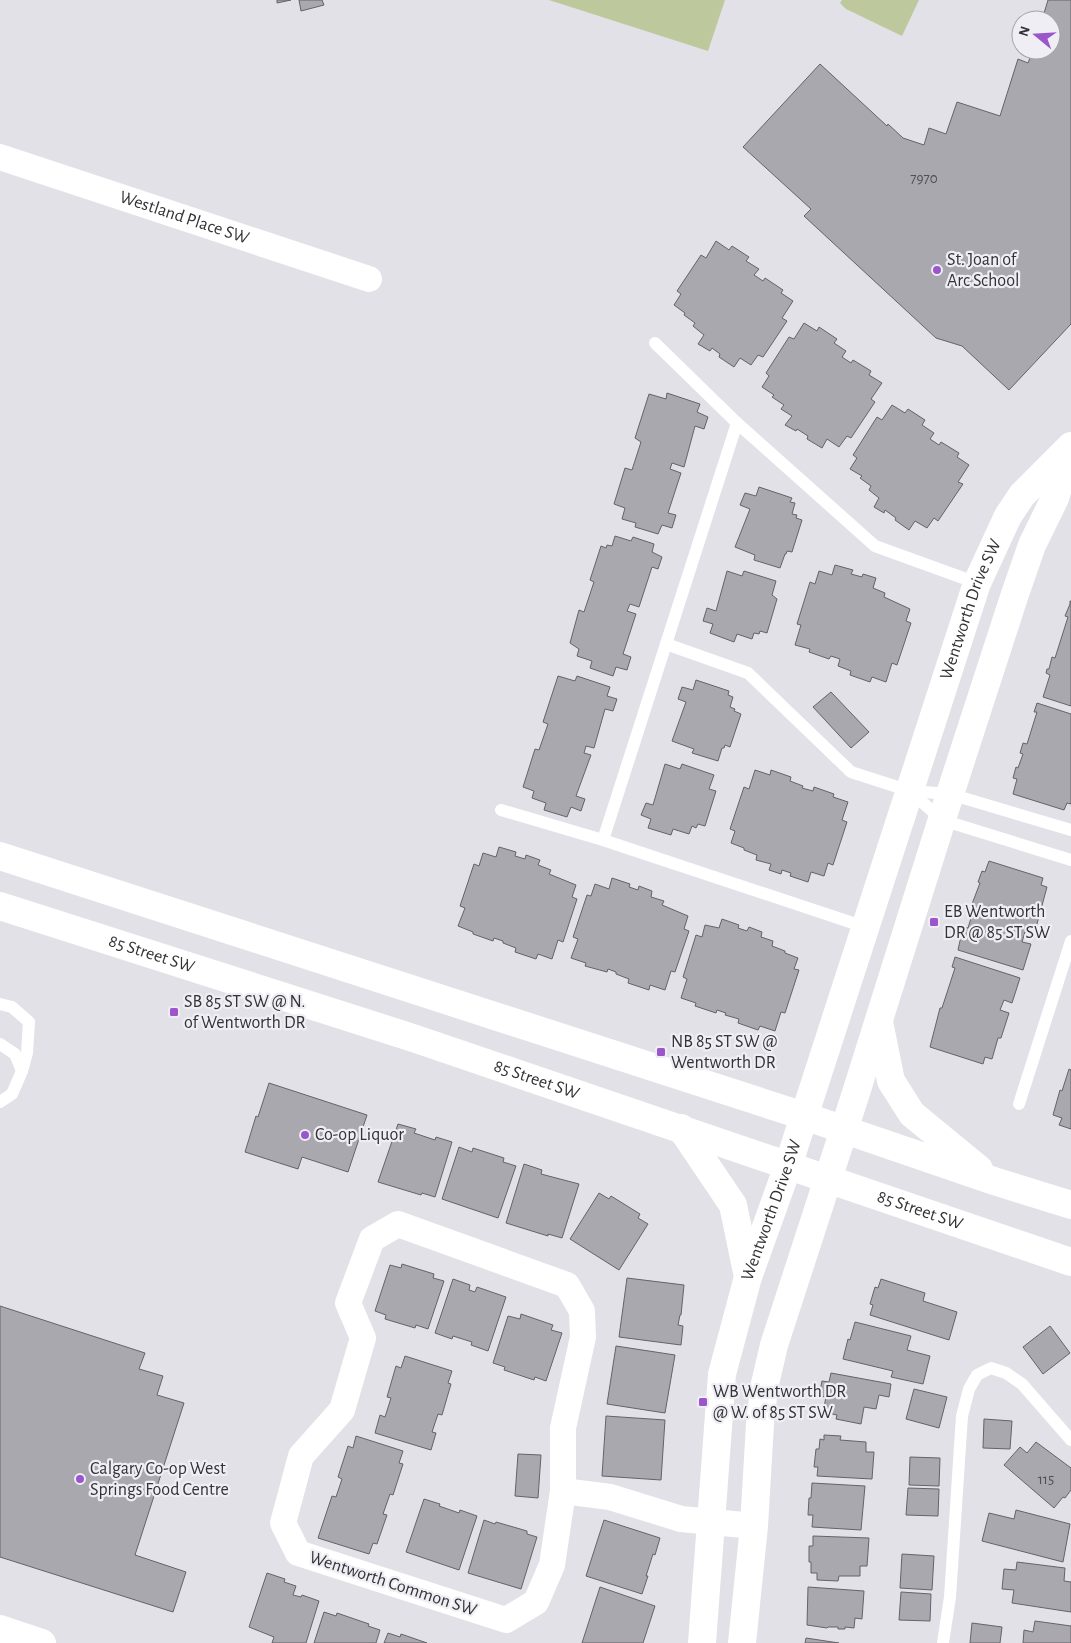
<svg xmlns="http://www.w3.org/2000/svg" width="1071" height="1643" font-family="'Alegreya Sans',sans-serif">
<rect width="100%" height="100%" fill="#e1e1e7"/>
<g fill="#bdc99d">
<polygon points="549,0 725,0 708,51"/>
<polygon points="842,0 919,0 902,36 846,9 840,3"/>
</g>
<g fill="#a9a8ae" stroke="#646368">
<polygon points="277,0 291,0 277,3"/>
<polygon points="299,0 322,0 324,5 301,11"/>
<polygon points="1048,0 1071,0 1071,324 1009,390 962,346 936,338 804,216 811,209 743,147 820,64 887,126 888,124 903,138 924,145 929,128 946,134 957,102 1000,116 1018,59 1028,63 1033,50 1051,50 1051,20 1042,20"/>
<polygon points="716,241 729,250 732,246 749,257 746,261 759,269 754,275 763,281 765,278 783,290 781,293 793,301 782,318 787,321 763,357 758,355 751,365 740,358 734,367 719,357 720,354 712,348 710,351 698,344 704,335 693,326 695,323 684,315 685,313 674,305 681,294 677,291 701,255 706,258"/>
<polygon points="804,323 817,331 819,327 837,339 834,343 846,351 842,357 851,363 853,360 871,371 869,375 882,383 871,399 875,402 851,438 847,436 839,447 827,439 822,448 807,439 808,436 797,429 796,431 785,425 792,416 781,409 784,405 772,397 774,395 762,387 769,376 766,373 789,337 794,339"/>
<polygon points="667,393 700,404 697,412 708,417 704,429 695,426 684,467 672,463 670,469 681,473 668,513 676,515 672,528 662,525 658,534 635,527 636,523 622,519 625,508 614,504 625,468 632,470 641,442 635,438 649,394 666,399"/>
<polygon points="892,405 905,413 908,409 925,420 922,425 934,433 930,439 939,445 941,442 959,453 957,457 969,465 958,482 963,484 938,521 934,518 927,528 915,521 909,530 895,520 896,518 885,510 884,513 874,507 879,498 869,490 871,486 860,478 862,476 850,469 857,458 853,455 877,417 882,420"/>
<polygon points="759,487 792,498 790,502 795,503 792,514 797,515 796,518 802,520 792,552 787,551 786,554 785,554 780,568 754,560 755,555 735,547 750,509 740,505 745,493 756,496"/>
<polygon points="615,536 631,541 633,537 654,544 652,552 662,557 658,569 652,567 639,607 630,604 627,611 636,614 623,654 631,657 627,670 616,667 613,676 590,668 592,661 577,656 579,649 570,643 579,610 584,612 594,582 590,580 601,546 606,548 607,545 612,546"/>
<polygon points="835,565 853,570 851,574 862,577 863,574 876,578 873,588 885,593 884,597 910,609 906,621 911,623 897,665 892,663 886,682 872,677 870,682 850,675 851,671 838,666 840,659 831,656 829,659 809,652 810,649 795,645 801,625 797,624 810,582 815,584 819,571 832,575"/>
<polygon points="727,571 742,576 744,571 776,581 772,595 777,599 767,633 760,631 759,634 754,633 752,639 737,634 734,642 710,633 713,624 703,621 707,608 716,611"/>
<polygon points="1070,601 1071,601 1071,706 1043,697 1050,675 1046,673 1047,669 1049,669 1052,657 1055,658 1068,617 1065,616 1070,604"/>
<polygon points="558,676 575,681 577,676 610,687 607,696 617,699 613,711 605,709 594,748 586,746 584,753 591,755 576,796 585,799 581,811 571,807 567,817 544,810 546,803 532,798 534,791 523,787 535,749 539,750 548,724 543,722"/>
<polygon points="696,680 729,691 728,695 733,697 730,707 735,709 734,711 741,714 730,747 725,745 724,748 722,748 718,761 692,753 694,749 672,741 686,702 678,699 682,687 693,690"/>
<polygon points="831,692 869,732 851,748 813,707"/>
<polygon points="1037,703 1071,714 1071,804 1067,803 1064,810 1013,794 1017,779 1013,778 1016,767 1018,768 1023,754 1020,753 1023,743 1027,744 1037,712 1034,712"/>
<polygon points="665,764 680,769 682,764 714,775 709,789 716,791 705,826 698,824 696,828 692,826 689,834 673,829 671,835 648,828 651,819 641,815 646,803 653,805"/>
<polygon points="755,770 770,775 771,770 791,777 790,781 803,786 802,788 813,791 814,787 834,794 833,797 848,802 842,820 847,822 833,865 828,863 824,876 811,872 808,882 790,876 791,873 782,870 781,874 769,870 771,864 756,860 757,855 744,850 744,848 731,843 735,831 730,829 744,787 749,789"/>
<polygon points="499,847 516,852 515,856 525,859 526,855 540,860 538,865 551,870 549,874 576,885 572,897 577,899 563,942 558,940 552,959 538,954 536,959 515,952 516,948 503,943 503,941 494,938 493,941 473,934 473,932 458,926 465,908 460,906 474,864 479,866 483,853 496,857"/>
<polygon points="989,861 1043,878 1041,885 1047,887 1034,935 1025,932 1022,942 1031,944 1023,970 958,950 963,927 968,928 975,905 972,904 980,883 978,882 982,871 985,872"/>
<polygon points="612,878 630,884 629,887 638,890 639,886 652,891 651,897 664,901 662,905 688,916 684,929 689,931 675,972 671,971 665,990 650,985 649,990 628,983 629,979 616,974 616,972 608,969 607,972 585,966 586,963 571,958 578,939 573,937 587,895 591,896 595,884 609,889"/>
<polygon points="722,919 739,925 738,928 747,931 749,927 762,932 761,937 773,941 772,946 785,951 785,953 798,958 794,969 799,970 785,1013 781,1012 775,1031 760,1026 758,1030 738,1023 739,1019 725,1015 726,1013 717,1010 716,1013 695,1006 696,1003 681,998 687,979 683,977 696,935 702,937 705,925 719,928"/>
<polygon points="955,957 1020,978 1012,1003 1004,1000 1000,1010 1009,1013 1001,1038 998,1038 992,1059 985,1057 983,1064 930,1047 940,1008 942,1008 955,968 952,967"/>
<polygon points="1069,1069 1071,1070 1071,1129 1059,1125 1062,1118 1053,1115 1060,1090 1062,1091"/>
<polygon points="269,1083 367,1115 348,1172 302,1157 298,1169 245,1152 256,1116 258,1117"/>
<polygon points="398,1124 416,1129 414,1133 435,1140 436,1137 452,1142 435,1197 422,1193 421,1195 378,1182"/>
<polygon points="459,1147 472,1152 473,1148 504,1158 503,1162 516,1166 498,1218 442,1199"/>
<polygon points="524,1164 542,1170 541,1174 579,1184 562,1238 548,1234 548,1236 506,1223"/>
<polygon points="599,1193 609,1199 611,1196 640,1214 638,1218 648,1224 619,1270 570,1239"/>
<polygon points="402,1264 434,1274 433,1278 444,1281 428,1329 416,1325 415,1328 385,1319 386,1315 375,1311 390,1265 401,1268"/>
<polygon points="627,1278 684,1285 681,1315 680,1315 678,1325 683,1326 681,1345 619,1337"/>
<polygon points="453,1279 470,1285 469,1290 475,1292 477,1287 506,1297 488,1351 471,1345 472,1342 453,1336 452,1339 435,1333"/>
<polygon points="881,1279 925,1293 923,1301 957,1312 949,1340 870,1315 873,1305 870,1304 875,1287 878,1288"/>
<polygon points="0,1306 145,1353 139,1369 163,1376 157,1395 184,1403 135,1555 186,1572 173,1612 0,1557"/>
<polygon points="521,1314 553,1325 551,1330 562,1333 546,1381 535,1377 534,1380 504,1370 505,1367 493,1363 508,1316 520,1319"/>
<polygon points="855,1322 911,1336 907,1350 930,1356 923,1384 891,1377 893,1371 843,1359 848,1339 850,1340"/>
<polygon points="1050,1326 1070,1353 1043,1374 1023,1347"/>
<polygon points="616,1346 675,1355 665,1413 607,1404"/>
<polygon points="405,1356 452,1371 448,1383 451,1384 442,1415 438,1414 432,1432 436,1433 431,1450 375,1433 380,1415 385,1417 391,1398 387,1397 396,1366 401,1368"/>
<polygon points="831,1373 891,1384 889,1397 879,1395 876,1409 864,1407 861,1424 836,1419 837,1415 823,1412 826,1397 819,1396 822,1381 829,1382"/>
<polygon points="914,1389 947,1397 939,1428 906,1419"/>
<polygon points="606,1416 665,1420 661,1480 602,1476"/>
<polygon points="984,1419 1012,1421 1010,1449 983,1448"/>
<polygon points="824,1435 841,1436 840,1440 866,1442 866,1452 874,1452 872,1479 817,1476 818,1467 814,1467 816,1449 819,1449 820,1439 824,1440"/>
<polygon points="356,1436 403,1451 399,1463 403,1464 393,1495 390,1494 383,1514 387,1515 377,1544 373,1543 369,1554 318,1538 332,1496 336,1497 342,1479 338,1477 348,1446 353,1448"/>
<polygon points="1036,1442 1071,1468 1071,1490 1065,1498 1063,1497 1054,1508 1004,1465 1020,1447 1027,1453"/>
<polygon points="518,1454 541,1455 538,1498 515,1496"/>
<polygon points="910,1457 940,1458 939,1486 909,1485"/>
<polygon points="812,1483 865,1486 861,1530 812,1527 813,1515 808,1515 809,1498 811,1498"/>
<polygon points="908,1488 939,1489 938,1516 906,1515"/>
<polygon points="424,1499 440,1504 439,1506 459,1513 460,1510 477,1516 459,1570 406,1552"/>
<polygon points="1016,1510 1070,1524 1063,1562 982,1541 989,1513 1014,1519"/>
<polygon points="484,1520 495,1524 496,1522 527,1531 527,1534 537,1537 521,1589 468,1573"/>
<polygon points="604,1520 660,1538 655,1555 653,1554 646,1576 648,1576 642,1594 586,1576"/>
<polygon points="813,1536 869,1538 867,1566 860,1566 860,1576 839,1576 838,1581 817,1580 817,1573 811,1573 811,1562 809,1562 809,1546 813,1546"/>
<polygon points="902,1554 934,1556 932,1590 900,1588"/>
<polygon points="1017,1562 1065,1568 1064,1581 1071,1582 1071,1612 1012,1603 1014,1590 1002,1589 1004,1569 1016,1570"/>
<polygon points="267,1573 285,1579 284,1582 296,1586 293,1595 301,1597 302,1595 319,1601 306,1643 272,1643 274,1637 249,1627"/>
<polygon points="600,1587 655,1606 643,1643 582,1643"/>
<polygon points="808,1587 864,1591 862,1619 855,1618 854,1628 845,1627 845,1629 838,1629 838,1627 828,1627 827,1628 807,1625"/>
<polygon points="901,1592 931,1594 930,1621 899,1620"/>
<polygon points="324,1612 336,1616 337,1613 369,1624 368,1626 380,1630 376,1643 314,1643"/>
<polygon points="1035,1621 1071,1626 1071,1643 1023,1643 1024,1630 1033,1632"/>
<polygon points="972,1623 1002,1627 1000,1643 970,1643"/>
<polygon points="388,1633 400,1637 401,1634 427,1643 384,1643"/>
<polygon points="806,1638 839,1643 805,1643"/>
</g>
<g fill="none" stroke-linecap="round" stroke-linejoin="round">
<g stroke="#fff" stroke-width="12">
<polyline points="655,343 737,423 875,546 977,583"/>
<polyline points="666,644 748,673 851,772 910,791 950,794 1071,830"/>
<polyline points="910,791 942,820 1071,860"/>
<polyline points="501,810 603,840 865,927"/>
<polyline points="603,840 737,423"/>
<polyline points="0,1004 12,1007 29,1022 27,1053 22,1071"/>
<polyline points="0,1044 15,1054 22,1071 12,1094 0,1102"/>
<polyline points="1019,1104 1071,941"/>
<polyline points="943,1643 950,1597 962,1416 969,1389 977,1375 991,1368 1006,1373 1022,1384 1071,1440"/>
</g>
<g stroke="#fff" stroke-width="26">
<path id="s1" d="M0 157 369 279"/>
<polygon points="398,1224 567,1285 582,1311 583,1337 563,1428 563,1491 552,1565 536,1602 506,1620 298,1553 283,1523 301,1456 342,1410 363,1338 348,1303 372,1239"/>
<polyline points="563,1491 610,1497 681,1519 754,1526"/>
</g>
<g stroke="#fff" stroke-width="28">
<polyline points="0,1629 42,1643"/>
<path id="s2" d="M702 1643 722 1374 748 1277 788 1166 977 583 1008 516 1022 495 1071 446"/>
<polyline points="742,1643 754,1526 760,1424 764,1388 774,1345 855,1096 950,794 1014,597 1032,545 1055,498 1069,450"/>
</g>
<g stroke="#fff" stroke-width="28">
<polyline points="0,856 804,1116 994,1181 1071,1205"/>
<path id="s3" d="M0 906 413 1038 1071 1262"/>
<polyline points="879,1022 891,1081 912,1114 979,1169"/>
<polyline points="681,1128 733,1205 748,1277"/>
</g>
</g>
<g fill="#9b56cb" stroke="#efeef4" stroke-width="2">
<circle cx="937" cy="270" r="5"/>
<rect x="929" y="917" width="10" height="10" rx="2.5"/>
<rect x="169" y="1007" width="10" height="10" rx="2.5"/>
<rect x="656" y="1047" width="10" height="10" rx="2.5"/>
<circle cx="305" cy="1135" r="5"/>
<rect x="698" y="1397" width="10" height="10" rx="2.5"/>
<circle cx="80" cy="1479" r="5"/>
</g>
<g text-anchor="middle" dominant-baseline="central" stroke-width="4.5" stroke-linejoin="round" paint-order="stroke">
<g font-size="15" fill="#505053">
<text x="924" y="178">7970</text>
<text x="1046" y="1479">115</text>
</g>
<g font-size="18" fill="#333235" stroke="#efeef4">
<text stroke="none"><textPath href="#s1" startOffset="194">Westland Place SW</textPath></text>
<text stroke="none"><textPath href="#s2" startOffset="1074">Wentworth Drive SW</textPath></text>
<text stroke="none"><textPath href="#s3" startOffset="159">85 Street SW</textPath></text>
<text stroke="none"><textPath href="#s3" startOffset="564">85 Street SW</textPath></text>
<text stroke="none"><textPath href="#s2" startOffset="441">Wentworth Drive SW</textPath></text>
<text stroke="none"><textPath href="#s3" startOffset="969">85 Street SW</textPath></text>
<text transform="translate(393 1584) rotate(18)">Wentworth Common SW</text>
</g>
<g font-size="18" fill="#333235" stroke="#efeef4" text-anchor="start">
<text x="947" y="260">St. Joan of<tspan x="947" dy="21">Arc School</tspan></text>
<text x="944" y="912">EB Wentworth<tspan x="944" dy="21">DR @ 85 ST SW</tspan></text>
<text x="184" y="1002">SB 85 ST SW @ N.<tspan x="184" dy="21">of Wentworth DR</tspan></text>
<text x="671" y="1042">NB 85 ST SW @<tspan x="671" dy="21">Wentworth DR</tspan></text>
<text x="315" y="1135">Co-op Liquor</text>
<text x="713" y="1392">WB Wentworth DR<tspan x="713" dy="21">@ W. of 85 ST SW</tspan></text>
<text x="90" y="1469">Calgary Co-op West<tspan x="90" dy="21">Springs Food Centre</tspan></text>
</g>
</g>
<g transform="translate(1036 35) rotate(288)"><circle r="24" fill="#efeef4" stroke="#a4a3a8"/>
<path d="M0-4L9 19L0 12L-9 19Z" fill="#9b56cb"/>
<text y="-8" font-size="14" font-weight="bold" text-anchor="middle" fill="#333235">N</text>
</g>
</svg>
